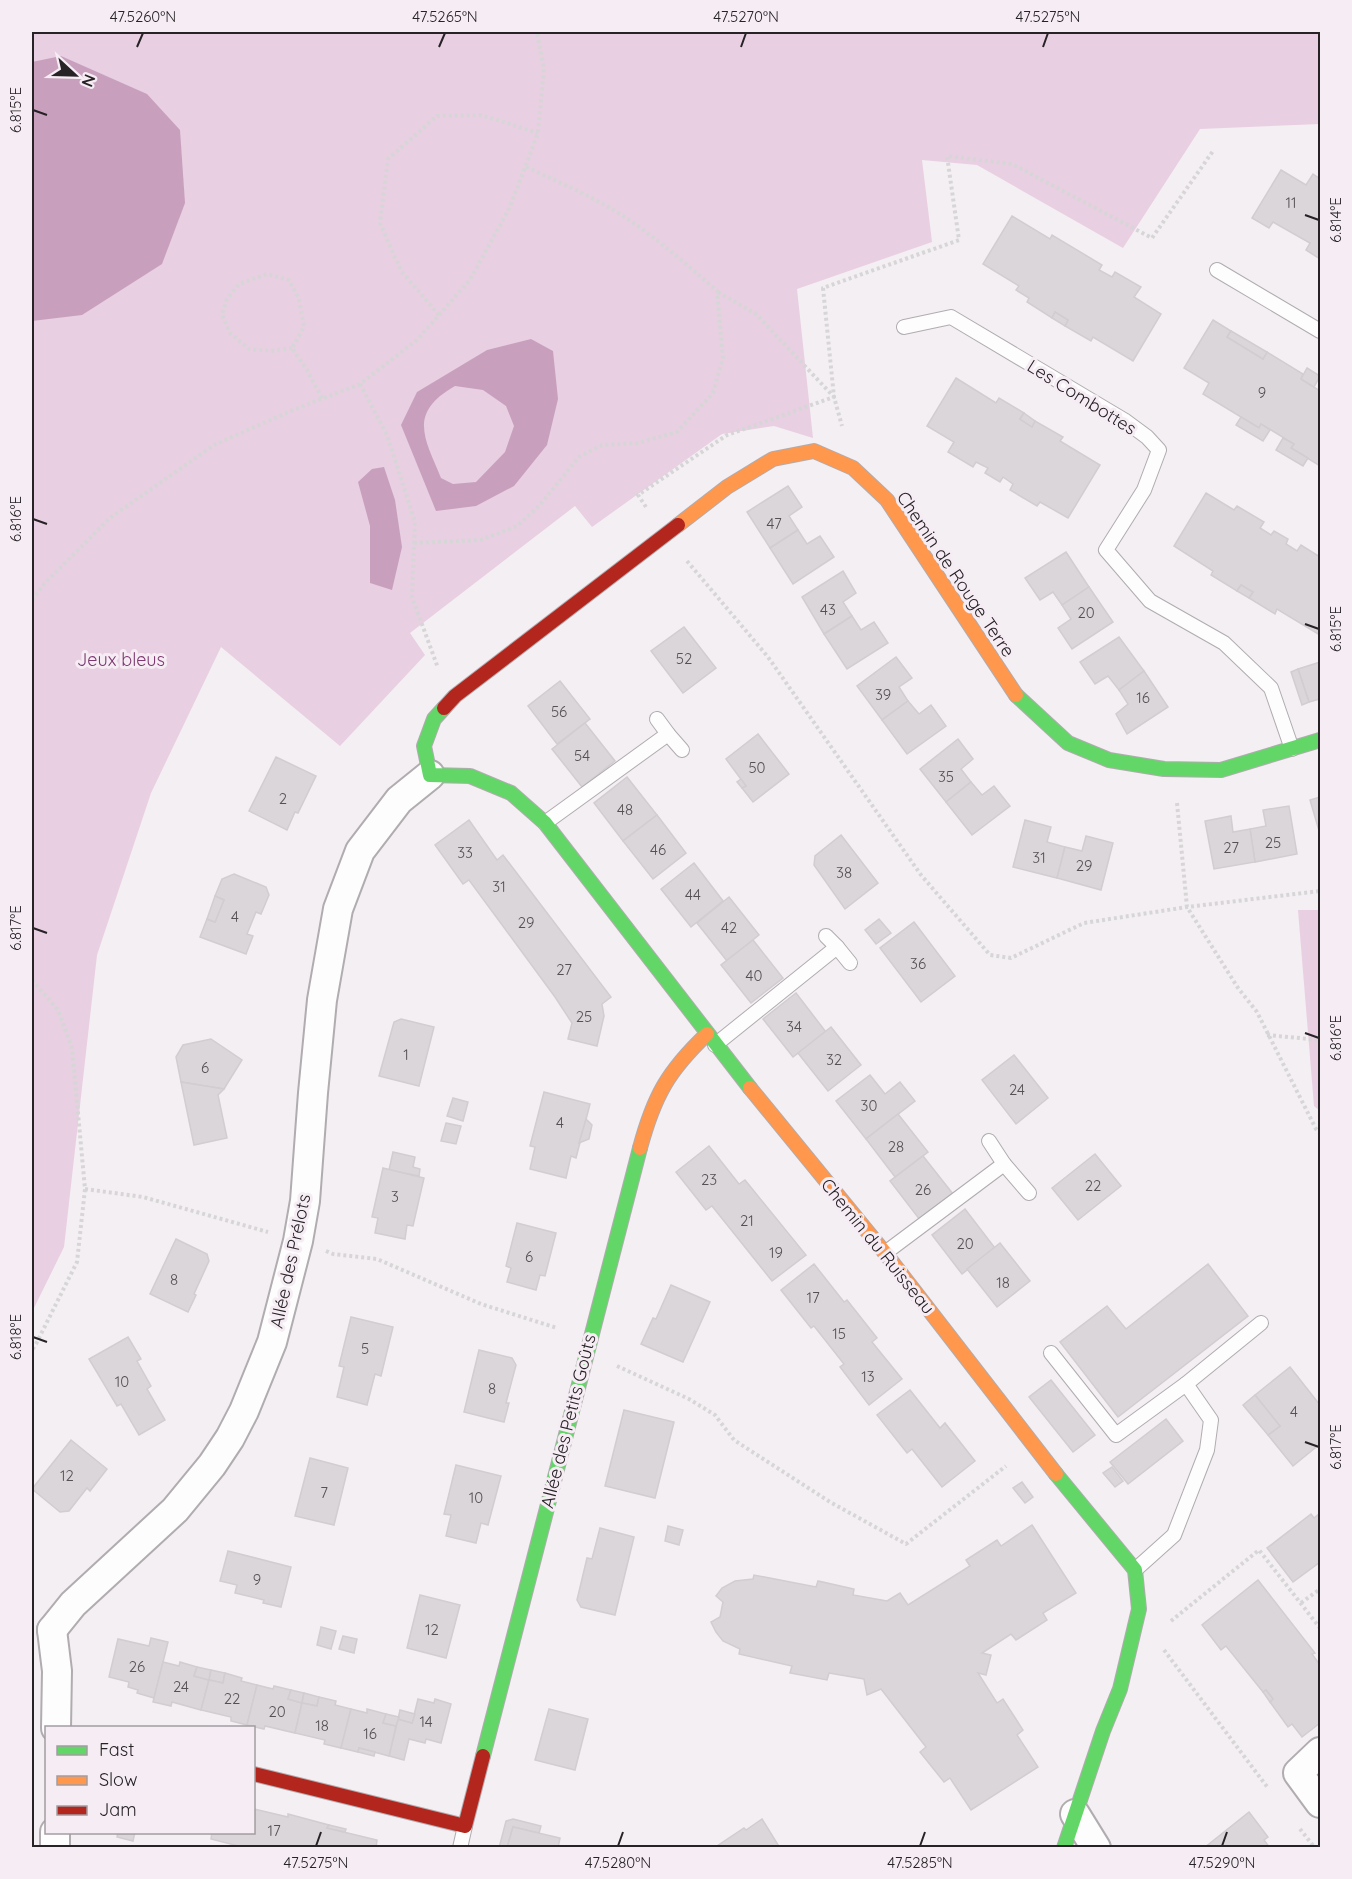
<svg xmlns="http://www.w3.org/2000/svg" width="1352" height="1879" font-family="Quicksand,sans-serif">
<rect width="100%" height="100%" fill="#f4eff3"/>
<g fill="#e8cfe2">
<polygon points="32,32 1320,32 1320,124 1200,129 1123,248 977,165 922,160 932,242 797,289 813,438 774,426 722,434 592,527 575,506 410,633 425,655 340,746 221,647 151,793 97,955 64,1247 32,1312"/>
<polygon points="1298,910 1320,910 1320,1111 1314,1106"/>
</g>
<g fill="#c8a0be" fill-rule="evenodd">
<polygon points="61,56 147,94 180,130 185,203 162,264 82,315 32,321 32,62"/>
<path d="M531 339 553 351 558 399 547 445 514 486 476 506 436 511 401 425 417 392 487 350ZM455 386 483 390 506 406 514 426 505 452 476 482 453 484 441 478C424 437 408 413 455 386Z"/>
<polygon points="384,467 395,500 402,547 392,590 370,583 370,526 358,482 372,469"/>
</g>
<g fill="#dad6d9" stroke="#d1cdd0" stroke-width="1.5">
<polygon points="1281,170 1306,185 1313,174 1320,179 1320,259 1306,250 1310,243 1273,222 1269,228 1252,218"/>
<polygon points="1012,216 1050,239 1052,235 1102,265 1099,270 1112,277 1115,272 1141,287 1134,297 1161,314 1133,361 1093,337 1091,341 1065,326 1068,320 1055,312 1052,318 1027,302 1029,298 1016,290 1019,286 983,264"/>
<polygon points="1055,312 1068,320 1065,326 1052,318"/>
<polygon points="1213,320 1231,331 1227,337 1263,359 1267,352 1303,374 1301,379 1320,391 1320,466 1291,448 1294,444 1261,424 1259,428 1203,394 1209,383 1184,368"/>
<polygon points="1231,331 1267,352 1263,359 1227,337"/>
<polygon points="1307,368 1320,376 1314,387 1301,379"/>
<polygon points="956,378 996,403 999,398 1024,413 1020,419 1032,427 1035,421 1063,437 1060,441 1100,465 1068,518 1040,502 1037,506 1010,490 1013,484 1003,477 1000,482 985,473 988,468 976,462 973,467 948,452 954,442 927,426"/>
<polygon points="1024,413 1035,421 1032,427 1020,419"/>
<polygon points="1241,417 1259,428 1261,424 1270,430 1263,441 1236,425"/>
<polygon points="1283,438 1294,444 1291,448 1308,458 1303,466 1276,450"/>
<polygon points="788,486 802,507 789,516 798,530 770,548 747,512"/>
<polygon points="1206,493 1234,510 1237,506 1264,522 1260,528 1271,535 1274,531 1288,539 1286,544 1297,551 1301,545 1320,557 1320,629 1318,634 1277,609 1275,614 1249,598 1253,592 1241,585 1237,591 1211,575 1213,571 1174,546"/>
<polygon points="798,530 807,544 820,536 834,557 793,584 770,548"/>
<polygon points="1066,552 1089,587 1062,605 1053,592 1040,600 1025,578"/>
<polygon points="843,571 856,593 843,602 852,616 824,634 802,597"/>
<polygon points="1241,585 1253,592 1249,598 1237,591"/>
<polygon points="1089,587 1113,622 1072,649 1058,628 1071,619 1062,605"/>
<polygon points="852,616 861,630 874,622 888,643 847,669 824,634"/>
<polygon points="684,627 716,668 683,693 651,651"/>
<polygon points="1119,637 1144,671 1119,690 1108,676 1095,684 1080,662"/>
<polygon points="896,657 912,678 899,687 908,701 882,720 857,686"/>
<polygon points="1320,662 1320,699 1309,702 1298,669"/>
<polygon points="1298,669 1309,702 1302,705 1291,672"/>
<polygon points="1144,671 1168,707 1127,734 1116,714 1128,704 1119,690"/>
<polygon points="560,681 590,719 557,744 528,706"/>
<polygon points="908,701 919,714 931,705 946,726 907,754 882,720"/>
<polygon points="585,723 615,761 582,787 552,749"/>
<polygon points="758,734 789,774 753,802 742,788 746,786 726,759"/>
<polygon points="958,739 973,759 961,769 971,782 946,802 920,769"/>
<polygon points="276,757 316,776 298,813 295,812 287,830 249,811"/>
<polygon points="627,777 657,815 623,841 594,803"/>
<polygon points="741,779 746,786 742,788 737,782"/>
<polygon points="971,782 982,795 994,786 1010,806 972,835 946,802"/>
<polygon points="1320,797 1320,834 1310,800"/>
<polygon points="1289,806 1297,854 1255,862 1250,829 1266,826 1263,810"/>
<polygon points="657,815 686,853 653,879 623,841"/>
<polygon points="1231,816 1233,832 1250,829 1255,862 1214,869 1205,821"/>
<polygon points="469,820 497,860 503,855 611,997 602,1004 604,1016 597,1046 568,1039 572,1023 555,997 469,880 463,884 435,845"/>
<polygon points="1025,820 1051,827 1047,842 1065,847 1057,878 1013,867"/>
<polygon points="841,835 878,883 845,909 814,865 815,856"/>
<polygon points="1086,836 1113,843 1101,890 1057,878 1065,847 1082,851"/>
<polygon points="694,863 723,901 691,927 661,889"/>
<polygon points="234,874 266,887 269,895 261,914 256,912 247,934 253,936 246,954 200,937 207,919 215,922 224,900 215,896 222,879"/>
<polygon points="215,896 224,900 215,922 207,919"/>
<polygon points="729,897 759,935 727,961 697,923"/>
<polygon points="879,919 891,933 876,944 865,930"/>
<polygon points="914,922 955,976 921,1002 880,948"/>
<polygon points="753,940 783,978 751,1003 721,965"/>
<polygon points="796,993 826,1032 793,1057 763,1019"/>
<polygon points="401,1019 434,1027 419,1086 379,1076 394,1022"/>
<polygon points="831,1027 861,1065 828,1091 798,1053"/>
<polygon points="211,1039 242,1060 224,1089 181,1082 176,1057 183,1045"/>
<polygon points="1014,1055 1048,1098 1016,1124 982,1080"/>
<polygon points="870,1075 885,1094 900,1082 915,1101 866,1139 836,1101"/>
<polygon points="181,1082 224,1089 218,1095 227,1138 194,1145"/>
<polygon points="544,1092 590,1104 576,1158 571,1156 566,1178 530,1169 535,1147 530,1146"/>
<polygon points="453,1098 468,1102 463,1121 447,1116"/>
<polygon points="898,1114 928,1152 895,1177 866,1139"/>
<polygon points="586,1119 592,1125 589,1139 579,1143"/>
<polygon points="446,1123 461,1126 456,1144 441,1141"/>
<polygon points="709,1146 739,1184 745,1180 806,1255 772,1281 712,1206 706,1210 676,1172"/>
<polygon points="393,1152 415,1157 413,1167 420,1169 419,1176 389,1170"/>
<polygon points="1095,1154 1121,1186 1078,1220 1052,1188"/>
<polygon points="923,1156 953,1194 920,1220 890,1181"/>
<polygon points="383,1168 424,1178 413,1226 407,1225 405,1239 375,1233 378,1218 372,1217"/>
<polygon points="965,1209 995,1248 962,1274 932,1235"/>
<polygon points="517,1223 556,1233 545,1276 540,1275 536,1290 507,1282 511,1268 506,1266"/>
<polygon points="176,1239 207,1254 209,1261 194,1294 196,1295 188,1312 150,1294"/>
<polygon points="1000,1243 1030,1281 997,1307 967,1269"/>
<polygon points="814,1264 844,1302 847,1300 877,1338 872,1342 902,1379 869,1405 840,1367 844,1364 814,1326 811,1328 781,1290"/>
<polygon points="1208,1264 1248,1316 1118,1417 1060,1342 1107,1306 1126,1329"/>
<polygon points="671,1285 710,1302 683,1362 641,1344 653,1318 656,1319"/>
<polygon points="351,1317 393,1327 381,1376 375,1374 367,1405 337,1397 344,1367 339,1366"/>
<polygon points="128,1337 141,1359 137,1361 151,1386 147,1389 165,1420 139,1435 121,1404 117,1406 89,1359"/>
<polygon points="479,1350 512,1358 516,1365 506,1403 509,1403 504,1422 464,1412"/>
<polygon points="1290,1367 1320,1405 1320,1444 1293,1466 1268,1435 1280,1426 1255,1395"/>
<polygon points="1051,1380 1095,1435 1073,1452 1029,1397"/>
<polygon points="910,1390 940,1428 945,1423 975,1461 942,1487 912,1449 907,1453 877,1415"/>
<polygon points="1255,1395 1280,1426 1268,1435 1243,1405"/>
<polygon points="624,1410 674,1422 655,1498 605,1486"/>
<polygon points="1166,1419 1183,1441 1128,1484 1110,1462"/>
<polygon points="71,1440 107,1469 90,1491 87,1488 69,1511 60,1512 32,1489"/>
<polygon points="310,1458 348,1468 334,1525 295,1516"/>
<polygon points="456,1465 501,1476 488,1525 481,1523 476,1543 446,1536 451,1515 444,1514"/>
<polygon points="1112,1467 1123,1481 1115,1487 1103,1473"/>
<polygon points="1022,1482 1033,1497 1025,1503 1013,1488"/>
<polygon points="1320,1513 1320,1562 1293,1582 1267,1548 1311,1514 1314,1518"/>
<polygon points="1032,1525 1076,1593 1043,1613 1047,1620 1016,1640 1011,1634 982,1653 991,1655 986,1675 978,1673 997,1703 1003,1699 1023,1730 1017,1735 1038,1767 971,1810 950,1778 944,1782 920,1752 926,1747 881,1689 867,1695 864,1679 829,1673 827,1680 790,1673 792,1666 739,1654 740,1649 723,1641 716,1632 711,1622 720,1617 723,1602 716,1596 722,1588 735,1581 753,1579 754,1575 816,1587 818,1581 854,1589 853,1595 887,1601 900,1593 908,1605 970,1566 966,1560 997,1540 1001,1546"/>
<polygon points="668,1526 683,1530 679,1545 665,1541"/>
<polygon points="600,1528 634,1537 615,1615 581,1607 577,1600 587,1558 592,1559"/>
<polygon points="228,1551 291,1567 281,1607 263,1603 264,1600 235,1593 237,1585 220,1581"/>
<polygon points="1258,1580 1315,1653 1312,1654 1320,1665 1320,1723 1302,1737 1292,1724 1288,1727 1270,1702 1273,1699 1266,1690 1263,1692 1226,1646 1221,1650 1202,1625"/>
<polygon points="420,1595 460,1605 446,1658 407,1648"/>
<polygon points="321,1627 336,1631 331,1649 317,1645"/>
<polygon points="343,1636 357,1639 354,1653 339,1649"/>
<polygon points="151,1638 168,1642 154,1698 137,1693 138,1690 128,1687 129,1682 109,1677 118,1639 149,1646"/>
<polygon points="163,1662 179,1666 180,1662 197,1667 194,1676 209,1680 201,1710 172,1702 171,1706 153,1702"/>
<polygon points="197,1667 211,1670 209,1680 194,1676"/>
<polygon points="211,1670 225,1673 223,1683 209,1680"/>
<polygon points="225,1673 242,1678 241,1681 257,1685 247,1725 231,1721 231,1717 201,1710 209,1680 223,1683"/>
<polygon points="257,1685 273,1689 274,1686 291,1690 288,1699 302,1703 295,1733 265,1726 264,1729 247,1725"/>
<polygon points="291,1690 304,1693 302,1703 288,1699"/>
<polygon points="1266,1690 1273,1699 1270,1702 1263,1692"/>
<polygon points="304,1693 319,1697 317,1706 302,1703"/>
<polygon points="319,1697 336,1701 335,1705 351,1709 341,1748 324,1744 325,1740 295,1733 302,1703 317,1706"/>
<polygon points="418,1699 434,1703 435,1699 451,1704 441,1743 426,1739 425,1743 409,1739 404,1760 389,1756 398,1719 412,1723"/>
<polygon points="351,1709 367,1713 367,1709 386,1714 383,1723 396,1726 389,1756 359,1748 358,1752 341,1748"/>
<polygon points="549,1709 588,1719 575,1770 535,1760"/>
<polygon points="400,1710 415,1714 412,1723 398,1719"/>
<polygon points="386,1714 399,1717 396,1726 383,1723"/>
<polygon points="359,1748 375,1752 374,1756 358,1752"/>
<polygon points="254,1809 288,1817 288,1814 329,1825 327,1828 377,1840 376,1848 246,1848 211,1839 212,1832 254,1832"/>
<polygon points="1249,1812 1268,1837 1264,1840 1270,1848 1204,1848"/>
<polygon points="513,1819 541,1826 539,1833 513,1827 507,1848 499,1848 506,1821"/>
<polygon points="762,1819 780,1848 714,1848 744,1828 746,1830"/>
<polygon points="329,1825 346,1829 345,1832 327,1828"/>
<polygon points="513,1827 560,1838 558,1848 507,1848"/>
<polygon points="118,1832 135,1832 133,1841 117,1837"/>
</g>
<g fill="none" stroke-linecap="round" stroke-linejoin="round">
<defs>
<g id="lane">
<polyline points="1217,270 1320,331"/>
<polyline points="904,327 951,317 1124,420 1147,437 1159,450 1144,490 1106,550 1150,601 1224,643 1271,688 1292,749"/>
<polyline points="657,719 668,734"/>
<polyline points="545,823 668,734 682,750"/>
<polyline points="826,936 837,947"/>
<polyline points="715,1045 837,947 850,963"/>
<polyline points="989,1141 1004,1164"/>
<polyline points="885,1253 1004,1164 1029,1193"/>
<polyline points="1051,1353 1116,1435 1186,1384 1211,1420 1207,1450 1174,1535 1135,1570"/>
<polyline points="1186,1384 1261,1323"/>
<polyline points="460,1848 465,1826"/>
</g>
<g id="street">
<polyline points="52,1630 73,1604 175,1510 212,1465 230,1438 244,1411 272,1342 298,1241 305,1201 313,1093 322,1000 338,909 360,851 399,800 430,775"/>
<polyline points="52,1630 57,1671 56,1728"/>
<polyline points="1320,1752 1298,1773 1320,1803"/>
<polyline points="1075,1814 1096,1848"/>
<polyline points="55,1848 55,1832"/>
</g>
<g id="fast">
<polyline points="1016,695 1068,743 1109,760 1164,769 1221,770 1320,740"/>
<polyline points="444,708 434,719 424,746 430,775 470,776 511,793 545,823 750,1088"/>
<polyline points="1056,1474 1135,1570 1139,1609 1120,1689 1103,1731 1064,1848"/>
<polyline points="483,1756 640,1148"/>
</g>
<g id="slow">
<polyline points="678,525 727,487 773,459 814,451 853,468 887,500 1016,695"/>
<polyline points="750,1088 885,1253 1056,1474"/>
<path d="M640 1148C654 1096 668 1071 707 1034"/>
</g>
<g id="jam">
<polyline points="444,708 455,696 678,525"/>
<polyline points="254,1774 465,1826 483,1756"/>
</g>
</defs>
<use href="#lane" stroke="#b0acaf" stroke-width="16"/>
<use href="#street" stroke="#b0acaf" stroke-width="32"/>
<use href="#fast" stroke="#b0acaf" stroke-width="16"/>
<use href="#slow" stroke="#b0acaf" stroke-width="16"/>
<use href="#jam" stroke="#b0acaf" stroke-width="16"/>
<g stroke="#d7d6d7" stroke-width="4" stroke-dasharray="3 3" stroke-linecap="butt">
<polyline points="718,292 756,314 834,397 842,426"/>
<polyline points="439,315 401,271 380,223 388,159 437,116 481,115 538,133"/>
<polyline points="292,348 271,351 249,349 230,333 222,315 227,299 239,284 267,274 289,280 299,299 304,327 292,348 307,370 322,398"/>
<polyline points="360,384 387,435 415,522 412,597 438,668"/>
<polyline points="646,507 638,495 727,435 834,397 823,288 959,240 947,156 1012,164 1152,238 1213,151"/>
<path d="M414 543 481 540 517 526 539 506 579 457 602 445 638 443 677 432 713 393 723 358 717 291C687 265 657 238 623 216 592 196 558 182 524 166"/>
<polyline points="687,561 768,657 921,875 990,955 1011,958 1084,923 1187,907 1320,891"/>
<polyline points="32,600 44,584 110,518 214,445 293,410 360,384 417,340 470,280 510,207 538,133 544,69 537,32"/>
<polyline points="1177,803 1187,907 1238,988 1257,1012 1316,1129 1320,1133"/>
<polyline points="32,980 58,1010 72,1048 85,1189 77,1262 36,1344 32,1350"/>
<polyline points="1267,1035 1320,1040"/>
<polyline points="85,1189 143,1197 268,1232"/>
<polyline points="326,1251 333,1254 377,1259 481,1304 557,1328"/>
<polyline points="617,1366 689,1399 715,1415 734,1440 830,1502 906,1544 1006,1466"/>
<polyline points="1301,1603 1320,1589"/>
<polyline points="1171,1621 1259,1550 1320,1628"/>
<polyline points="1164,1650 1268,1788"/>
<polyline points="1300,1829 1315,1848"/>
</g>
<use href="#lane" stroke="#fdfdfd" stroke-width="14"/>
<use href="#street" stroke="#fdfdfd" stroke-width="28"/>
<use href="#fast" stroke="#63d668" stroke-width="14"/>
<use href="#slow" stroke="#ff974d" stroke-width="14"/>
<use href="#jam" stroke="#b3261e" stroke-width="14"/>
</g>
<path fill="none" stroke="#262225" stroke-width="2" d="M137 47 143 33M439 47 445 33M741 47 746 33M1043 47 1048 33M33 110 47 115M1305 215 1319 220M33 519 47 524M1305 624 1319 629M33 928 47 933M1305 1033 1319 1038M33 1337 47 1342M1305 1442 1319 1447M316 1846 321 1832M618 1846 623 1832M920 1846 925 1832M1222 1846 1227 1832"/>
<g text-anchor="middle" dominant-baseline="central" stroke-width="6" stroke-linejoin="round" paint-order="stroke">
<g font-size="15" fill="#545053">
<text x="1291" y="202">11</text>
<text x="1262" y="392">9</text>
<text x="774" y="523">47</text>
<text x="828" y="609">43</text>
<text x="1086" y="612">20</text>
<text x="684" y="658">52</text>
<text x="883" y="694">39</text>
<text x="1143" y="697">16</text>
<text x="559" y="711">56</text>
<text x="582" y="755">54</text>
<text x="757" y="767">50</text>
<text x="946" y="776">35</text>
<text x="283" y="798">2</text>
<text x="625" y="809">48</text>
<text x="1273" y="842">25</text>
<text x="1231" y="847">27</text>
<text x="658" y="849">46</text>
<text x="465" y="852">33</text>
<text x="1039" y="857">31</text>
<text x="1084" y="865">29</text>
<text x="844" y="872">38</text>
<text x="499" y="886">31</text>
<text x="693" y="894">44</text>
<text x="235" y="916">4</text>
<text x="526" y="922">29</text>
<text x="729" y="927">42</text>
<text x="918" y="963">36</text>
<text x="564" y="969">27</text>
<text x="754" y="975">40</text>
<text x="584" y="1016">25</text>
<text x="794" y="1026">34</text>
<text x="406" y="1054">1</text>
<text x="834" y="1059">32</text>
<text x="205" y="1067">6</text>
<text x="1017" y="1089">24</text>
<text x="869" y="1105">30</text>
<text x="560" y="1122">4</text>
<text x="896" y="1146">28</text>
<text x="709" y="1179">23</text>
<text x="1093" y="1185">22</text>
<text x="923" y="1189">26</text>
<text x="395" y="1196">3</text>
<text x="747" y="1220">21</text>
<text x="965" y="1243">20</text>
<text x="776" y="1252">19</text>
<text x="529" y="1256">6</text>
<text x="174" y="1279">8</text>
<text x="1003" y="1282">18</text>
<text x="813" y="1297">17</text>
<text x="839" y="1333">15</text>
<text x="365" y="1348">5</text>
<text x="868" y="1376">13</text>
<text x="122" y="1381">10</text>
<text x="492" y="1388">8</text>
<text x="1294" y="1411">4</text>
<text x="67" y="1475">12</text>
<text x="324" y="1492">7</text>
<text x="476" y="1497">10</text>
<text x="257" y="1579">9</text>
<text x="432" y="1629">12</text>
<text x="137" y="1666">26</text>
<text x="181" y="1686">24</text>
<text x="232" y="1698">22</text>
<text x="277" y="1711">20</text>
<text x="426" y="1721">14</text>
<text x="322" y="1725">18</text>
<text x="370" y="1733">16</text>
<text x="274" y="1830">17</text>
</g>
<g font-size="18" fill="#262225" stroke="#f6edf4">
<text transform="translate(1082 397) rotate(32)">Les Combottes</text>
<text transform="translate(956 574) rotate(56)">Chemin de Rouge Terre</text>
<text transform="translate(878 1246) rotate(51)">Chemin du Ruisseau</text>
<text transform="translate(290 1261) rotate(-78)">Allée des Prélots</text>
<text transform="translate(568 1421) rotate(-76)">Allée des Petits Goûts</text>
</g>
<g font-size="18" fill="#7c386f" stroke="#f6edf4">
<text x="121" y="659">Jeux bleus</text>
</g>
</g>
<rect width="1352" height="1879" fill="none" stroke="#f6edf4" stroke-width="66"/>
<rect x="45" y="1726" width="210" height="108" fill="#f6edf4" stroke="#a39ca1" stroke-width="1.5"/>
<rect x="57" y="1746" width="30" height="9" fill="#63d668" stroke="#a39ca1" stroke-width="1.5"/>
<text x="99" y="1756" font-size="18" fill="#262225">Fast</text>
<rect x="57" y="1776" width="30" height="9" fill="#ff974d" stroke="#a39ca1" stroke-width="1.5"/>
<text x="99" y="1786" font-size="18" fill="#262225">Slow</text>
<rect x="57" y="1806" width="30" height="9" fill="#b3261e" stroke="#a39ca1" stroke-width="1.5"/>
<text x="99" y="1816" font-size="18" fill="#262225">Jam</text>
<g transform="translate(75 75) rotate(112)" stroke="#f6edf4" stroke-width="4.5" paint-order="stroke">
<path d="M0-4.5L10 22L0 15L-10 22Z" fill="#262225"/>
<text y="-9" font-size="16" font-weight="bold" text-anchor="middle" fill="#262225">N</text>
</g>
<rect x="33" y="33" width="1286" height="1813" fill="none" stroke="#262225" stroke-width="2"/>
<g font-size="15" text-anchor="middle" fill="#262225">
<text x="143" y="22">47.5260°N</text>
<text x="445" y="22">47.5265°N</text>
<text x="746" y="22">47.5270°N</text>
<text x="1048" y="22">47.5275°N</text>
<text transform="translate(16 110) rotate(-90)" y="5">6.815°E</text>
<text transform="translate(1336 220) rotate(-90)" y="5">6.814°E</text>
<text transform="translate(16 519) rotate(-90)" y="5">6.816°E</text>
<text transform="translate(1336 629) rotate(-90)" y="5">6.815°E</text>
<text transform="translate(16 928) rotate(-90)" y="5">6.817°E</text>
<text transform="translate(1336 1038) rotate(-90)" y="5">6.816°E</text>
<text transform="translate(16 1337) rotate(-90)" y="5">6.818°E</text>
<text transform="translate(1336 1447) rotate(-90)" y="5">6.817°E</text>
<text x="316" y="1868">47.5275°N</text>
<text x="618" y="1868">47.5280°N</text>
<text x="920" y="1868">47.5285°N</text>
<text x="1222" y="1868">47.5290°N</text>
</g>
</svg>
